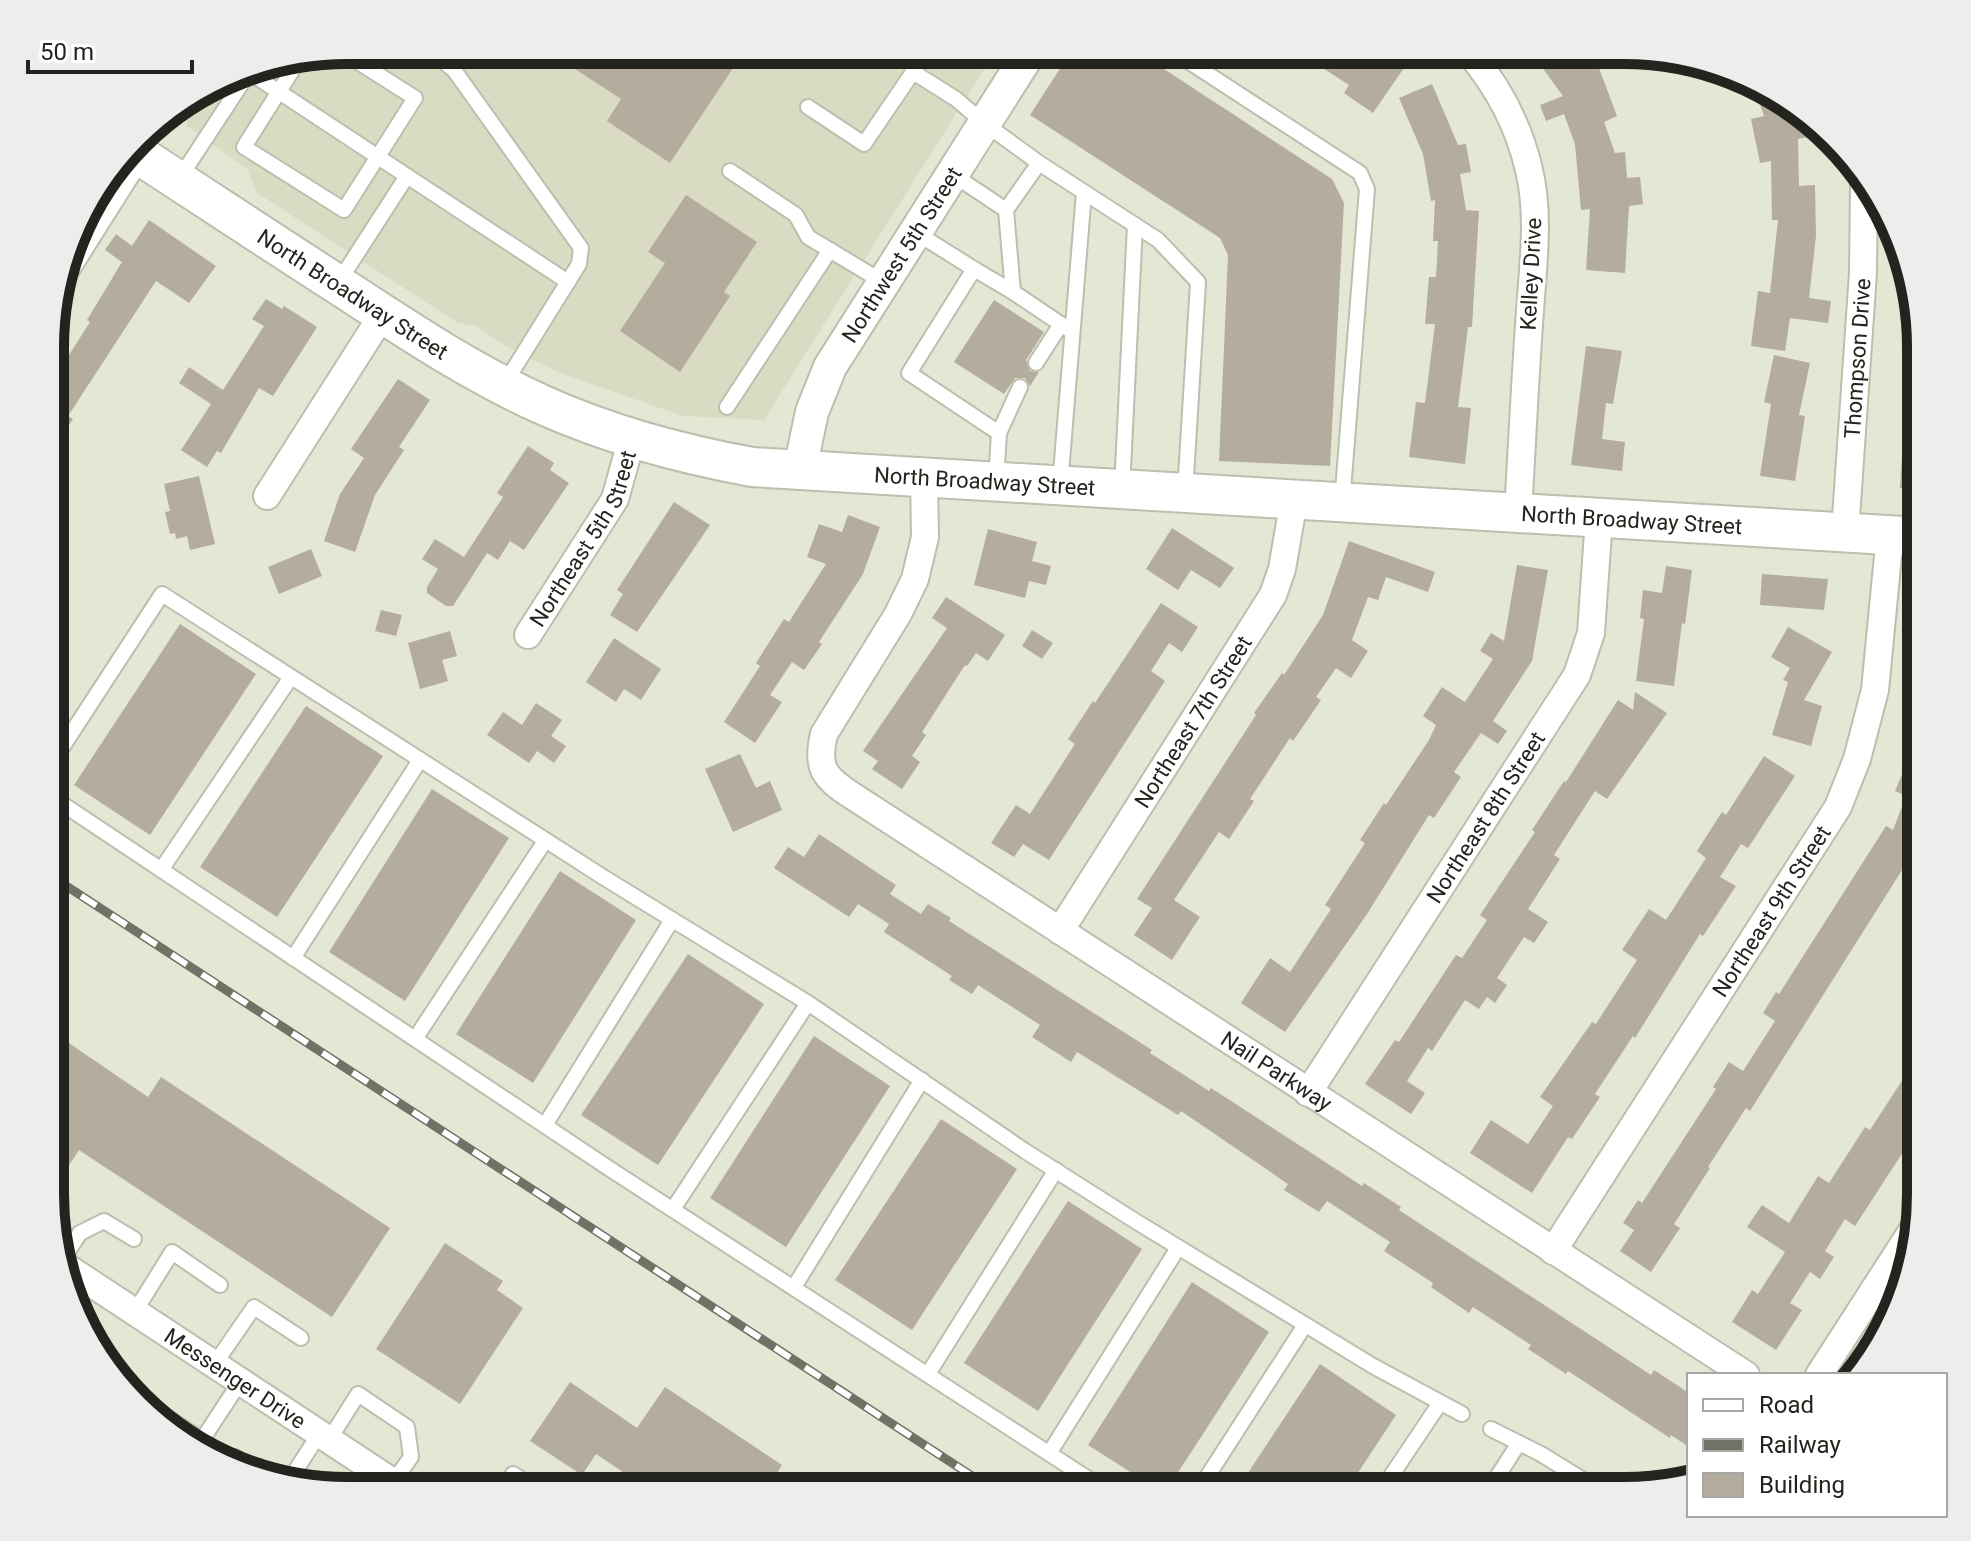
<svg xmlns="http://www.w3.org/2000/svg" width="1971" height="1541" font-family="Roboto,sans-serif">
<rect width="100%" height="100%" fill="#e5e7d5"/>
<polygon fill="#d9dcc3" points="347,50 996,50 764,420 683,416 560,373 504,345 476,326 458,323 257,193 247,169 185,125 207,91 251,66"/>
<g fill="#b4ac9c">
<polygon points="546,50 745,50 670,163 607,121 621,99"/>
<polygon points="1072,50 1135,50 1332,179 1344,203 1330,466 1219,461 1228,255 1220,238 1030,115"/>
<polygon points="1295,50 1392,50 1408,62 1373,113 1344,93 1349,85"/>
<polygon points="1530,51 1588,51 1597,63 1617,116 1604,122 1615,153 1625,152 1627,178 1640,177 1643,204 1629,206 1625,273 1586,270 1590,209 1581,210 1575,144 1564,114 1546,121 1540,105 1563,96"/>
<polygon points="1752,82 1803,113 1808,137 1798,139 1799,186 1815,185 1816,236 1809,298 1831,301 1828,323 1790,318 1785,351 1751,346 1758,291 1770,293 1778,220 1772,220 1771,161 1760,163 1751,119 1764,116"/>
<polygon points="1432,84 1458,145 1466,144 1471,172 1460,174 1466,210 1479,211 1472,327 1468,327 1458,407 1471,408 1465,464 1409,457 1416,402 1425,403 1435,324 1425,324 1429,277 1436,277 1438,241 1433,241 1435,200 1431,201 1423,154 1399,98"/>
<polygon points="686,195 757,242 724,292 730,296 680,372 620,331 665,263 648,252"/>
<polygon points="149,220 216,266 189,303 156,281 68,416 73,419 52,451 52,370 64,352 69,355 90,322 87,320 122,262 105,250 116,234 132,246"/>
<polygon points="266,299 282,309 284,306 317,327 273,396 259,388 221,453 217,451 207,467 181,450 211,404 179,383 189,367 223,390 264,326 252,319"/>
<polygon points="994,300 1044,332 1026,360 1030,371 1039,372 1030,386 1025,378 1015,378 1004,394 954,362"/>
<polygon points="1908,329 1918,330 1921,346 1921,398 1903,395"/>
<polygon points="1586,346 1622,351 1613,404 1606,403 1602,439 1625,442 1622,471 1571,465"/>
<polygon points="1774,355 1810,363 1799,415 1805,416 1795,481 1760,476 1771,404 1764,402"/>
<polygon points="398,379 430,400 399,447 404,450 375,495 355,552 324,541 340,494 364,458 351,449"/>
<polygon points="1903,438 1921,439 1921,489 1900,488"/>
<polygon points="528,446 554,463 550,470 569,483 524,550 510,541 498,560 487,553 453,606 446,606 427,593 427,587 438,569 422,559 435,539 464,557 503,497 497,493"/>
<polygon points="199,476 215,544 190,550 187,536 176,539 175,533 170,534 165,512 170,511 164,484"/>
<polygon points="674,502 710,525 637,632 610,615 623,594 617,590"/>
<polygon points="848,515 880,527 863,574 819,642 822,644 804,670 792,662 770,695 782,702 755,743 724,722 760,666 756,663 784,619 789,622 826,564 807,557 819,524 842,532"/>
<polygon points="1172,528 1234,568 1220,588 1191,570 1178,590 1146,569"/>
<polygon points="988,529 1037,542 1032,561 1051,566 1046,585 1029,581 1025,598 974,585"/>
<polygon points="1349,541 1435,572 1428,592 1386,577 1378,600 1368,597 1352,640 1368,651 1351,678 1336,668 1316,697 1321,700 1293,741 1290,738 1250,799 1254,801 1229,839 1219,832 1174,900 1200,917 1172,960 1134,935 1152,908 1137,899 1256,715 1254,713 1282,673 1284,675 1323,615"/>
<polygon points="311,549 322,576 279,594 268,567"/>
<polygon points="1517,565 1548,570 1532,661 1493,721 1507,731 1498,744 1481,733 1454,772 1461,777 1434,818 1429,815 1367,914 1285,1032 1241,1003 1270,958 1290,972 1331,909 1325,905 1365,843 1360,840 1384,803 1386,805 1429,740 1436,725 1423,716 1442,687 1465,702 1493,659 1480,651 1491,633 1504,641"/>
<polygon points="1666,566 1692,570 1685,624 1682,623 1674,686 1636,681 1644,619 1640,618 1643,590 1662,593"/>
<polygon points="1762,574 1828,579 1824,610 1760,605"/>
<polygon points="946,597 1005,635 988,661 976,653 967,666 965,665 922,732 926,735 912,756 920,762 902,789 872,769 878,761 863,751 947,628 932,618"/>
<polygon points="1161,603 1198,627 1182,652 1169,643 1151,671 1165,681 1049,860 1023,844 1014,857 991,843 1016,805 1030,814 1075,744 1068,739 1093,701 1095,703"/>
<polygon points="381,610 402,615 396,636 375,631"/>
<polygon points="180,624 256,674 150,835 74,785"/>
<polygon points="1788,627 1832,652 1804,700 1822,706 1811,746 1772,735 1788,682 1783,680 1790,668 1771,657"/>
<polygon points="1032,630 1053,643 1042,659 1022,646"/>
<polygon points="450,631 457,656 442,660 448,681 420,689 408,643"/>
<polygon points="614,638 661,669 641,700 624,689 616,702 586,682"/>
<polygon points="1635,692 1667,713 1607,799 1595,791 1554,855 1560,859 1528,909 1548,922 1534,943 1524,937 1497,978 1507,985 1495,1003 1487,997 1479,1009 1465,1000 1432,1051 1428,1048 1407,1081 1425,1093 1411,1114 1365,1084 1395,1040 1399,1042 1456,955 1462,958 1487,920 1480,915 1535,832 1532,830 1564,781 1566,782 1618,700 1633,710"/>
<polygon points="536,703 562,720 551,736 566,746 554,763 537,751 529,763 487,735 503,712 522,725"/>
<polygon points="306,706 383,756 277,917 200,867"/>
<polygon points="1921,730 1921,840 1750,1111 1746,1108 1708,1167 1710,1168 1674,1224 1680,1228 1651,1272 1620,1251 1634,1230 1623,1223 1638,1200 1642,1203 1716,1089 1713,1087 1729,1062 1743,1071 1775,1021 1763,1013 1776,992 1779,994 1886,826 1893,830 1906,796 1895,791"/>
<polygon points="740,754 756,788 770,781 782,810 733,832 705,769"/>
<polygon points="1764,756 1795,776 1748,848 1741,844 1720,877 1736,886 1703,936 1700,934 1635,1038 1633,1036 1595,1094 1600,1097 1572,1139 1568,1137 1532,1193 1470,1153 1491,1120 1528,1144 1553,1106 1540,1097 1592,1022 1596,1024 1637,960 1622,950 1649,909 1666,920 1706,858 1697,851 1722,812 1726,815"/>
<polygon points="432,789 509,838 405,1001 329,952"/>
<polygon points="819,834 896,885 890,894 921,914 928,904 951,918 949,921 1152,1050 1150,1053 1209,1091 1211,1088 1362,1186 1364,1183 1401,1207 1399,1210 1651,1375 1654,1370 1689,1393 1689,1447 1671,1435 1670,1438 1568,1371 1566,1374 1528,1349 1531,1345 1473,1307 1469,1313 1431,1287 1433,1283 1384,1251 1390,1242 1327,1201 1319,1212 1284,1190 1288,1184 1181,1111 1178,1115 1077,1052 1071,1062 1032,1037 1040,1025 978,985 972,994 949,980 952,976 884,932 889,924 858,904 849,917 774,868 788,847 804,857"/>
<polygon points="560,871 636,920 533,1083 456,1034"/>
<polygon points="688,954 764,1004 658,1165 581,1115"/>
<polygon points="814,1036 890,1086 786,1247 710,1198"/>
<polygon points="66,1041 148,1097 161,1077 390,1228 332,1317 79,1150 64,1173 51,1164 51,1063"/>
<polygon points="1903,1079 1920,1091 1920,1126 1855,1226 1845,1219 1825,1251 1834,1257 1820,1279 1810,1272 1790,1303 1802,1310 1776,1350 1732,1322 1752,1290 1758,1294 1785,1252 1747,1227 1762,1205 1789,1223 1818,1176 1829,1183 1865,1127 1870,1130"/>
<polygon points="941,1119 1017,1169 912,1330 835,1280"/>
<polygon points="1068,1201 1142,1249 1038,1411 964,1363"/>
<polygon points="445,1243 503,1281 497,1290 523,1308 460,1404 376,1349"/>
<polygon points="1192,1282 1269,1332 1166,1491 1160,1491 1088,1445"/>
<polygon points="1320,1364 1396,1415 1346,1491 1236,1491"/>
<polygon points="570,1382 637,1428 665,1387 782,1465 766,1491 651,1491 596,1454 582,1475 530,1441"/>
</g>
<g fill="none" stroke-linecap="round" stroke-linejoin="round">
<defs>
<g id="service">
<polyline points="429,50 454,70 581,248 579,264 505,383"/>
<polyline points="926,50 913,72 956,99 984,123 1039,163 1158,240 1198,282 1185,493"/>
<polyline points="1171,50 1360,173 1367,189 1342,503"/>
<polyline points="300,58 244,147 344,210 415,98 341,51"/>
<polyline points="249,72 568,282"/>
<polyline points="808,107 864,144 913,72"/>
<polyline points="730,171 796,215 808,237 883,282"/>
<polyline points="952,174 1006,210 1039,163"/>
<polyline points="179,179 253,66"/>
<polyline points="915,232 974,269 909,373 999,433"/>
<polyline points="974,269 1013,292 1006,210"/>
<polyline points="338,283 407,176"/>
<polyline points="1013,292 1071,331"/>
<polyline points="1036,363 1061,324"/>
<polyline points="727,407 830,250"/>
<polyline points="996,481 999,433 1020,387"/>
<polyline points="1060,485 1084,192"/>
<polyline points="1122,489 1135,225"/>
<polyline points="52,763 162,594 603,877 808,1003 1025,1151 1132,1219 1373,1366 1462,1414"/>
<polyline points="52,797 613,1171 1107,1491"/>
<polyline points="161,870 291,677"/>
<polyline points="293,958 420,760"/>
<polyline points="415,1039 545,841"/>
<polyline points="545,1125 672,920"/>
<polyline points="673,1209 808,1003"/>
<polyline points="63,1259 80,1233 104,1221 134,1239"/>
<polyline points="794,1287 922,1080"/>
<polyline points="134,1313 172,1252 220,1285"/>
<polyline points="214,1365 254,1307 301,1338"/>
<polyline points="928,1374 1056,1170"/>
<polyline points="151,1407 202,1440 240,1382"/>
<polyline points="1491,1429 1541,1454 1601,1491"/>
<polyline points="329,1440 358,1394 407,1427 411,1457 393,1482"/>
<polyline points="1050,1452 1178,1248"/>
<polyline points="235,1457 264,1476"/>
<polyline points="289,1481 319,1434"/>
<polyline points="502,1490 513,1474 538,1490"/>
<polyline points="1198,1491 1305,1325"/>
<polyline points="1381,1491 1440,1403"/>
<polyline points="1488,1491 1519,1443"/>
</g>
<g id="minor">
<path d="M1468 51C1497 85 1519 126 1529 170 1540 215 1533 265 1530 311 1525 378 1522 446 1518 513"/>
<polyline points="66,269 138,155"/>
<path id="s1" d="M924 477 925 537 915 579 898 614 824 734C816 768 824 777 851 795L1746 1375"/>
<polyline points="267,496 383,314"/>
<path id="s2" d="M1845 532 1863 273 1864 184"/>
<path id="s3" d="M528 635 615 499 632 438"/>
<path id="s4" d="M1060 931 1273 595 1282 569 1294 500"/>
<path id="s5" d="M1308 1093 1577 675 1591 633 1599 518"/>
<path id="s6" d="M1553 1251 1838 807 1857 759 1875 690 1890 535"/>
<path id="s7" d="M65 1266 405 1490"/>
<polyline points="1819,1375 1919,1220"/>
</g>
<g id="tertiary">
<path id="s8" d="M800 469 812 412 830 367 1031 50"/>
</g>
<g id="secondary">
<path id="s9" d="M130 149C205 198 279 247 354 295 415 335 476 375 543 405 610 435 681 454 752 467L1921 537"/>
</g>
</defs>
<use href="#service" stroke="#bcbfad" stroke-width="18"/>
<use href="#minor" stroke="#bcbfad" stroke-width="30"/>
<use href="#tertiary" stroke="#bcbfad" stroke-width="36"/>
<use href="#secondary" stroke="#bcbfad" stroke-width="42"/>
<use href="#service" stroke="#fff" stroke-width="14"/>
<use href="#minor" stroke="#fff" stroke-width="26"/>
<use href="#tertiary" stroke="#fff" stroke-width="32"/>
<use href="#secondary" stroke="#fff" stroke-width="38"/>
<defs>
<polyline id="rail" points="51,876 995,1491"/>
</defs>
<use href="#rail" stroke="#707266" stroke-width="9"/>
<use href="#rail" stroke="#fff" stroke-width="6" stroke-dasharray="18" stroke-linecap="butt"/>
</g>
<g text-anchor="middle" dominant-baseline="central" stroke-width="6" stroke-linejoin="round" paint-order="stroke">
<g font-size="22" fill="#23241d" stroke="#fff">
<text stroke="none"><textPath href="#s8" startOffset="240">Northwest 5th Street</textPath></text>
<text transform="translate(1531 274) rotate(-87)">Kelley Drive</text>
<text stroke="none"><textPath href="#s9" startOffset="266">North Broadway Street</textPath></text>
<text stroke="none"><textPath href="#s2" startOffset="174">Thompson Drive</textPath></text>
<text stroke="none"><textPath href="#s9" startOffset="938">North Broadway Street</textPath></text>
<text stroke="none"><textPath href="#s9" startOffset="1586">North Broadway Street</textPath></text>
<text stroke="none"><textPath href="#s3" startOffset="112">Northeast 5th Street</textPath></text>
<text stroke="none"><textPath href="#s4" startOffset="248">Northeast 7th Street</textPath></text>
<text stroke="none"><textPath href="#s5" startOffset="328">Northeast 8th Street</textPath></text>
<text stroke="none"><textPath href="#s6" startOffset="404">Northeast 9th Street</textPath></text>
<text stroke="none"><textPath href="#s1" startOffset="864">Nail Parkway</textPath></text>
<text stroke="none"><textPath href="#s7" startOffset="204">Messenger Drive</textPath></text>
</g>
</g>
<path d="M0 0H1971V1541H0ZM347 64H1624A283 283 0 0 1 1907 347V1194A283 283 0 0 1 1624 1477H347A283 283 0 0 1 64 1194V347A283 283 0 0 1 347 64Z" fill="#ededed" fill-rule="evenodd"/>
<path fill="none" stroke="#23241d" stroke-width="10" d="M347 64H1624A283 283 0 0 1 1907 347V1194A283 283 0 0 1 1624 1477H347A283 283 0 0 1 64 1194V347A283 283 0 0 1 347 64Z"/>
<rect x="1687" y="1373" width="260" height="144" fill="#ffffff" stroke="#a7a7a5" stroke-width="2"/>
<rect x="1703" y="1399" width="40" height="12" fill="#ffffff" stroke="#a7a7a5" stroke-width="2"/>
<text x="1759" y="1413" font-size="24" fill="#23241d">Road</text>
<rect x="1703" y="1439" width="40" height="12" fill="#707266" stroke="#a7a7a5" stroke-width="2"/>
<text x="1759" y="1453" font-size="24" fill="#23241d">Railway</text>
<rect x="1703" y="1473" width="40" height="24" fill="#b4ac9c" stroke="#a7a7a5" stroke-width="2"/>
<text x="1759" y="1493" font-size="24" fill="#23241d">Building</text>
<path d="M28 60v12h164v-12" fill="none" stroke="#23241d" stroke-width="4"/>
<text x="40" y="60" font-size="24" fill="#23241d" stroke="#ffffff" stroke-width="6" paint-order="stroke">50 m</text>
</svg>
